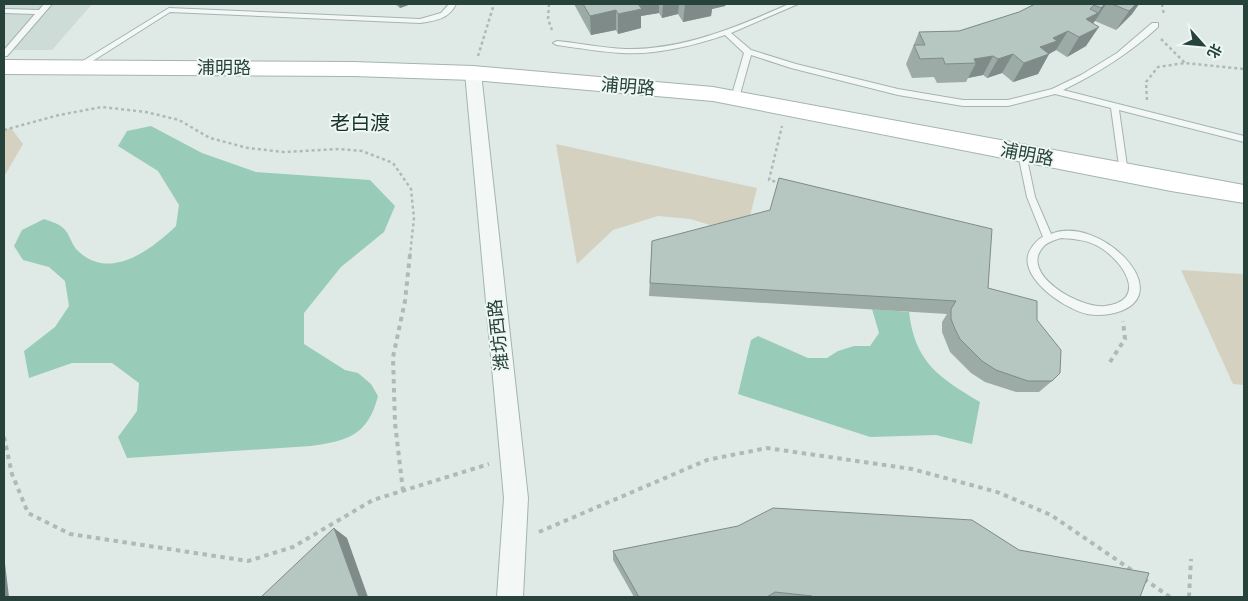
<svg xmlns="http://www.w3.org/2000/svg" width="1248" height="601" font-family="'Source Sans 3','Noto Sans SC',sans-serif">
<rect width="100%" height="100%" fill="#dfeae7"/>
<polygon fill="#cddcd7" points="4,4 92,4 52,50 4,50"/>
<g fill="#d4d1c0">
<polygon points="11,128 23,144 4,177 4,130"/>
<polygon points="556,144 757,188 750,216 710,225 690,219 658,216 613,230 577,264"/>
<polygon points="1181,270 1244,274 1244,385 1233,384"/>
</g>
<g fill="#98ccb8">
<path d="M151 126 202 153 256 172 370 180 395 206 384 232 341 267 304 313V344L345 370 358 373 371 384 378 396C368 435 348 441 311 446L127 458 118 437 137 411 139 383 112 363H72L29 378 24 351 55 327 69 306 65 281 49 267 23 260 14 246 22 230 44 219C49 221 57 223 62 227 69 232 71 243 76 249 108 283 151 250 176 226L179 205 158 171 118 146 127 131Z"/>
<path d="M872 309 909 312C915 362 938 377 980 402L972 444 936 435 870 437 738 394 751 340 758 336 808 358H827L838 351 854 346H870L879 333Z"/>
</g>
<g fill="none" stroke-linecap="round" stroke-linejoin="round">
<defs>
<g id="service">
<polygon points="44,4 52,4 7,56 4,56 4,50 35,14 4,13 4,9 39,10"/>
<path d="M449 4H456C449 19 435 21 420 23L170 12 80 69H74L73 67 169 8 420 19 441 13Z"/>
<path d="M789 4H798L731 33 751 50 796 64 898 89 963 100H1008L1052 89 1081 75 1117 53 1152 23H1158V27C1129 54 1098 73 1063 90L1244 136V142L1119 110 1128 173 1124 176 1120 173 1111 108 1055 94 1008 106H963L898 95 791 68 751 55 739 98 735 101 731 98 744 53 725 35C692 46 657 55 622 53 600 52 579 48 557 45L553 43 557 41C580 43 602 48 625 49 683 50 737 27 789 4Z"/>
<path d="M1022 151 1026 154 1035 197 1051 234C1098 214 1176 290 1121 311 1110 315 1098 316 1087 314 1064 309 1012 274 1032 247 1036 242 1038 239 1043 237L1027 197 1018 154ZM1061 238C1075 239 1089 240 1101 248 1125 263 1148 301 1105 306 1080 309 1017 273 1044 246 1048 242 1055 240 1061 238Z"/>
</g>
<polygon id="minor" points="473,68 481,73 528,498 523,597 497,597 504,498 465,73"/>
<polygon id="secondary" points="4,60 353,62 473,66 713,87 1244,185 1244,203 1171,191 713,101 473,80 353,76 4,74"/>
</defs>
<use href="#service" stroke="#a4b4b0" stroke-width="2"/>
<use href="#minor" stroke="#a4b4b0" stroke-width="2"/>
<use href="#secondary" stroke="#a4b4b0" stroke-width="2"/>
<g stroke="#aebab6" stroke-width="2.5" stroke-dasharray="3 3" stroke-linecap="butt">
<polyline points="549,4 548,19 552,30"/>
<polyline points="1162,4 1164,15"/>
<polyline points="1161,39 1185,63"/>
<polyline points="478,56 494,4"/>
<polyline points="1147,100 1146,82 1158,67 1185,63 1244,69"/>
<polyline points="4,130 59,115 102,107 146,112 179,120 210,138 248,148 284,152 338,149 362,151 393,163 411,189 414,218 410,255"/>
<polyline points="781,183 769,180 782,126"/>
</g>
<g stroke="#aebab6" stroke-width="4" stroke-dasharray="4.5 4.5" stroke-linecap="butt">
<polyline points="1110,362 1125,339 1123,321"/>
<polyline points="4,437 12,474 28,513 70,534 248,561 293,547 373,500 489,464"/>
<polyline points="403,491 395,423 393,357 405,301 410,254"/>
<polyline points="539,532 707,460 767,448 912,469 997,492 1051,515 1133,571"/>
<polyline points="1144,579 1170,597"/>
<polyline points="1189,597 1191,559"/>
</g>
<use href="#service" fill="#f3f8f6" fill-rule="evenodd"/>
<use href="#minor" fill="#f3f8f6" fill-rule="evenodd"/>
<use href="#secondary" fill="#fff" fill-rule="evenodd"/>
</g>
<g fill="#9daba7">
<polygon points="395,4 411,4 400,8"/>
<polygon points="574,4 726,4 725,6 712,9 711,16 683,22 678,14 662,18 659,13 641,16 641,28 618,34 616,30 591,35"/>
<polygon points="1035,4 1139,4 1132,14 1116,30 1095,21 1093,23 1086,46 1067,57 1056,50 1049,54 1038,74 1013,82 1002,73 987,78 983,75 968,78 966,82 937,83 934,77 912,78 906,64 919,32 959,31 1019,12"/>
<polygon points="652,241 988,288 1037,320 1052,381 1039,392 1016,392 985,382 971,373 950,352 942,332 942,322 947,314 649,296"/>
<polygon points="1019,550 1140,597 634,597 613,560 613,551"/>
</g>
<g fill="#7f8b88">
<polygon points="399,4 411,4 400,8"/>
<polygon points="634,4 659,4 659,13 641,16 641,28 618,34 618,14"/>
<polygon points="663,4 679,4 678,14 662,18"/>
<polygon points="685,4 726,4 725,6 712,9 711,16 683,22"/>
<polygon points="1105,4 1106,4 1095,21 1089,27 1086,19 1098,13 1101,8"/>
<polygon points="1136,4 1139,4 1132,14 1116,30 1129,11"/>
<polygon points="616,10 616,30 591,35 590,16"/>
<polygon points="1099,27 1086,46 1067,57 1079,37"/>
<polygon points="1068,31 1056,50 1049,54 1038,74 1013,82 1024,63 1040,47 1053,38"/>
<polygon points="1013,54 1002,73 987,78 998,59"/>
<polygon points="993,56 983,75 968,78 976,63 974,59"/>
<polygon points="334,528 347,538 368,597 359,597"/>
<polygon points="4,555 9,597 4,597"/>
</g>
<g fill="#b6c7c2" stroke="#7f8b88">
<polygon points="583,4 638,4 642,9 618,14 616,10 590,16"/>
<polygon points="1035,4 1105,4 1101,8 1094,5 1090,9 1098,13 1086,19 1099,27 1079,37 1068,31 1053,38 1057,41 1040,47 1049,54 1024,63 1013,54 998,59 993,56 974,59 976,63 945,64 943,58 920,59 914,45 925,45 919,32 959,31 1019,12"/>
<polygon points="1112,4 1136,4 1129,11"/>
<polygon points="779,178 992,229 988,288 1037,301 1037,320 1061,350 1060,373 1052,381 1028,381 996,370 982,361 960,339 955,329 951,319 951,309 956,301 650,283 652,241 770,210"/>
<polygon points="773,508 972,520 1019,550 1149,573 1140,597 812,597 812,596 775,592 767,597 639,597 613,551 738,526"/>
<polygon points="334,528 359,597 261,597"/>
</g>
<g text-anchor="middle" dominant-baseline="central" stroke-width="4" stroke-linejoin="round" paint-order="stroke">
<g font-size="18" fill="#27423b" stroke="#eff7f4">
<text x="224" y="68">浦明路</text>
<text transform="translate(628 87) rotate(5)">浦明路</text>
<text transform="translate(1027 155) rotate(11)">浦明路</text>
<text transform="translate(499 335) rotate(-96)">潍坊西路</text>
</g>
<g font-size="20" fill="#19332d" stroke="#eff7f4">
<text x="360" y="124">老白渡</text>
</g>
</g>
<rect width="1248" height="601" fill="none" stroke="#27423b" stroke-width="10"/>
<g transform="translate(1203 45) rotate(117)" stroke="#eff7f4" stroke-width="4" paint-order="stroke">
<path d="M0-4L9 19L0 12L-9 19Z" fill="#27423b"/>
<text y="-8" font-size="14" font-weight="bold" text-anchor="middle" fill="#27423b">北</text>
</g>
</svg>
